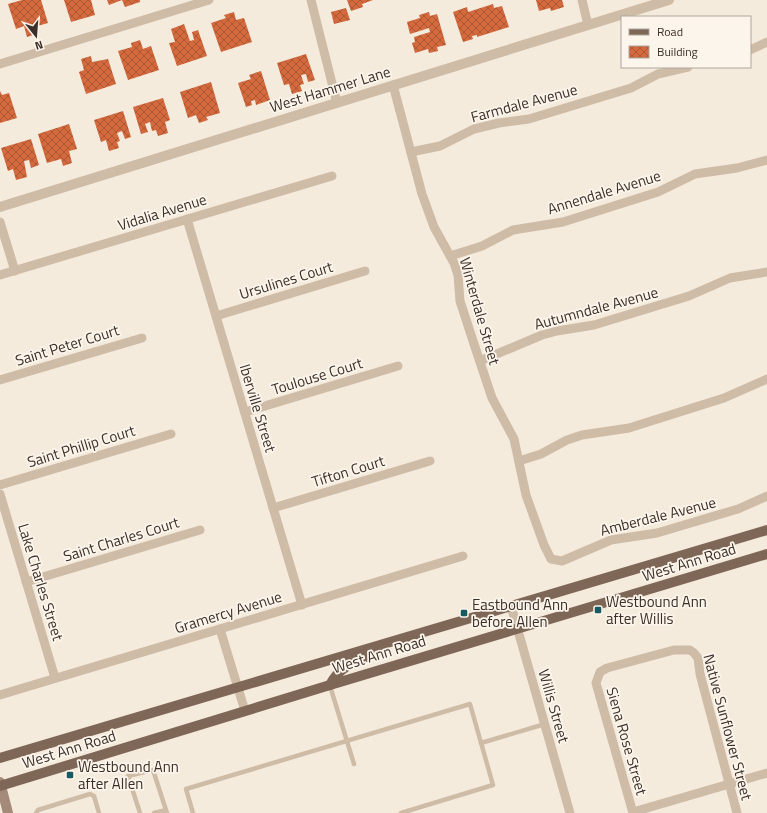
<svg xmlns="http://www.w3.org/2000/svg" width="767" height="813" font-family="'Titillium Web',sans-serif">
<defs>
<pattern id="building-cross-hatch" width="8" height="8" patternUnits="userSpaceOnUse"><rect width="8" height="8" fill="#d4693d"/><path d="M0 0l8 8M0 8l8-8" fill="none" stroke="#ad5733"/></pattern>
</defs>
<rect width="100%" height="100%" fill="#f5ebdd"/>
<g fill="url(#building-cross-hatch)">
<polygon points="22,0 41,0 48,23 34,27 36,34 27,37 24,26 16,29 8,4"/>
<polygon points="64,0 91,0 95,15 71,22"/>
<polygon points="107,0 122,0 109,5"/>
<polygon points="122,0 140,0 140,2 125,7"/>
<polygon points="347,0 373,0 362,4 363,7 351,11"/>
<polygon points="536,0 562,0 564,7 551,11 550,8 539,11"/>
<polygon points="493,4 494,8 502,6 509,27 477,37 477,35 472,36 473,39 463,42 453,12 467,7 468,12"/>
<polygon points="346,8 350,20 334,24 331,12"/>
<polygon points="234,12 236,20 244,18 252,42 221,52 211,23 226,18 224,15"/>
<polygon points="429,12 430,16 437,14 446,45 437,47 438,51 429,53 428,49 415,53 412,43 415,42 414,37 430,32 429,28 410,34 407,22 420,18 419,15"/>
<polygon points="184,24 190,41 194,40 192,32 198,30 207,56 177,66 169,43 175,42 171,29"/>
<polygon points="140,40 143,49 151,46 159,70 128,80 118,51 132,47 131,43"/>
<polygon points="306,54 315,80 308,82 306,74 301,75 304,84 300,85 302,91 292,94 289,84 284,85 277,63"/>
<polygon points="91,56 92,62 108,59 116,84 86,94 79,72 84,70 81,59"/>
<polygon points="261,71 270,100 256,105 255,100 251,101 252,105 246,107 238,83 251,79 249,75"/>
<polygon points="211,82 220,113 206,117 208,120 199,123 196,115 188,118 180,92"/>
<polygon points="0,91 2,95 9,93 17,118 0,123"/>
<polygon points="163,98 170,120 165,122 168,133 158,136 156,130 152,131 150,122 145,124 148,132 141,134 133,107"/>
<polygon points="123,111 131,137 125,139 122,131 117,133 120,141 117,142 119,148 109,151 106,140 101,142 94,120"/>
<polygon points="69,124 77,149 69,151 72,163 63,166 61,159 47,163 38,134"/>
<polygon points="31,139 39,165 31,168 29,160 24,161 27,177 16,180 13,169 8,171 1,148"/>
</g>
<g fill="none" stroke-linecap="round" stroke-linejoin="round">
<g stroke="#cfbca7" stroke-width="4.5">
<polyline points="330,686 354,764"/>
<polyline points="481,743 545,724"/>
<polyline points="36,813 38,810 90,794 94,796 99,813"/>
<polyline points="140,813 128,776 153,770 166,810"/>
<polyline points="154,813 166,810 167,813"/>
<polyline points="193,813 186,789 470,704 493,785 401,813"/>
</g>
<g stroke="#cfbca7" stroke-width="9">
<polyline points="311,0 337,103"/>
<polyline points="582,0 588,25"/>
<polyline points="750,50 767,42"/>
<polyline points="0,64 209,0"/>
<polyline points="393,85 422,194 434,227 454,263 458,275 460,301 475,347 492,398 514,439 526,495 544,545 551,559 562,561 611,540 657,533 738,509 767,496"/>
<polyline points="411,152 440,146 474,129 499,123 529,119 631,88 658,74 688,67"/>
<polyline points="187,219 302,605"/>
<polyline points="0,222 15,271"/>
<polyline points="450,256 482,246 513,230 563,222 658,192 695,174 737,168 767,160"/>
<polyline points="0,275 332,176"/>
<polyline points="216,316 365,271"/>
<polyline points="480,361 542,335 557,331 594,325 689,296 730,278 767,272"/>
<polyline points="0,380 142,338"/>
<polyline points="245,412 398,366"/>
<polyline points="519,461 541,454 567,440 582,435 629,428 724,398 767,379"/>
<polyline points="0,485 171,434"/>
<polyline points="0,494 55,678"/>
<polyline points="273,508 430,461"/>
<polyline points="26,582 200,530"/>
<polyline points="511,606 570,813"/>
<polyline points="220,629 245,711"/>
<polyline points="0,695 463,556"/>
<polyline points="633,812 767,773"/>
<polyline points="633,813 596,683 600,672 607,668 674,650 690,650 694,653 698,658 700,674 737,813"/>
</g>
<polyline stroke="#cfbca7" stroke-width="10" points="0,207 669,0"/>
<polyline stroke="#a48a78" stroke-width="10" points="0,782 8,813"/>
<g stroke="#7f6758" stroke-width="10">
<path d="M330 685C340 664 363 659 382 650"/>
<polyline points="0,758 767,530"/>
<polyline points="0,786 330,685 767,554"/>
</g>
</g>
<g fill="#185a62" stroke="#fcf5eb" stroke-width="1.5">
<rect x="594" y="606" width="8" height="8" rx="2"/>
<rect x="460" y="609" width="8" height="8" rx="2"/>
<rect x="66" y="771" width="8" height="8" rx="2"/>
</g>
<g text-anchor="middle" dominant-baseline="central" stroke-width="3.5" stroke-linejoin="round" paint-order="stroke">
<g font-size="15" fill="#3b2f29" stroke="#fcf5eb">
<text transform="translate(330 89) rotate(-17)">West Hammer Lane</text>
<text transform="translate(524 103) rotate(-15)">Farmdale Avenue</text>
<text transform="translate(604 192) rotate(-17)">Annendale Avenue</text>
<text transform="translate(162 212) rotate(-17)">Vidalia Avenue</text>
<text transform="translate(286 280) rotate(-17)">Ursulines Court</text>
<text transform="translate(596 308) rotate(-15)">Autumndale Avenue</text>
<text transform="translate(480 311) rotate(74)">Winterdale Street</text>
<text transform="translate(67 345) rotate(-17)">Saint Peter Court</text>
<text transform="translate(317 376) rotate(-17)">Toulouse Court</text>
<text transform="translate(258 408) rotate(73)">Iberville Street</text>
<text transform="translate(81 446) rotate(-17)">Saint Phillip Court</text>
<text transform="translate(348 471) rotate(-17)">Tifton Court</text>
<text transform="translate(658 516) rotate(-14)">Amberdale Avenue</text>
<text transform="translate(121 539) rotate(-17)">Saint Charles Court</text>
<text transform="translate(689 562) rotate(-17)">West Ann Road</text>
<text transform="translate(41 582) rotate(73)">Lake Charles Street</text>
<text transform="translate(228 612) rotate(-17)">Gramercy Avenue</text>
<text transform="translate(379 654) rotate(-17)">West Ann Road</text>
<text transform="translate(554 706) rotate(74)">Willis Street</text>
<text transform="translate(728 727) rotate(75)">Native Sunflower Street</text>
<text transform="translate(627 741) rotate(74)">Siena Rose Street</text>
<text transform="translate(69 749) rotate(-17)">West Ann Road</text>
</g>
<g font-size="15" fill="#3b2f29" stroke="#fcf5eb" text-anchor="start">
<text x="606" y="601">Westbound Ann<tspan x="606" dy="17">after Willis</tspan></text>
<text x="472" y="604">Eastbound Ann<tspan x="472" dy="17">before Allen</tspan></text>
<text x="78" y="766">Westbound Ann<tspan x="78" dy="17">after Allen</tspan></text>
</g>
</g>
<rect x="621" y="16" width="130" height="52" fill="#fcf5eb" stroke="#afa69d"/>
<rect x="629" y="29" width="20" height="6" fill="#7f6758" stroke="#afa69d"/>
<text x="657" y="36" font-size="12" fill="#3b2f29">Road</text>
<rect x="629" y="46" width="20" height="12" fill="url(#building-cross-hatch)" stroke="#afa69d"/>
<text x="657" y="56" font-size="12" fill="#3b2f29">Building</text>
<g transform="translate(36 36) rotate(163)" stroke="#fcf5eb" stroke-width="3" paint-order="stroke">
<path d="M0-3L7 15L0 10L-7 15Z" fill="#3b2f29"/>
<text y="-6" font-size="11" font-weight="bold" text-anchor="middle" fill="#3b2f29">N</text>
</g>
</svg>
